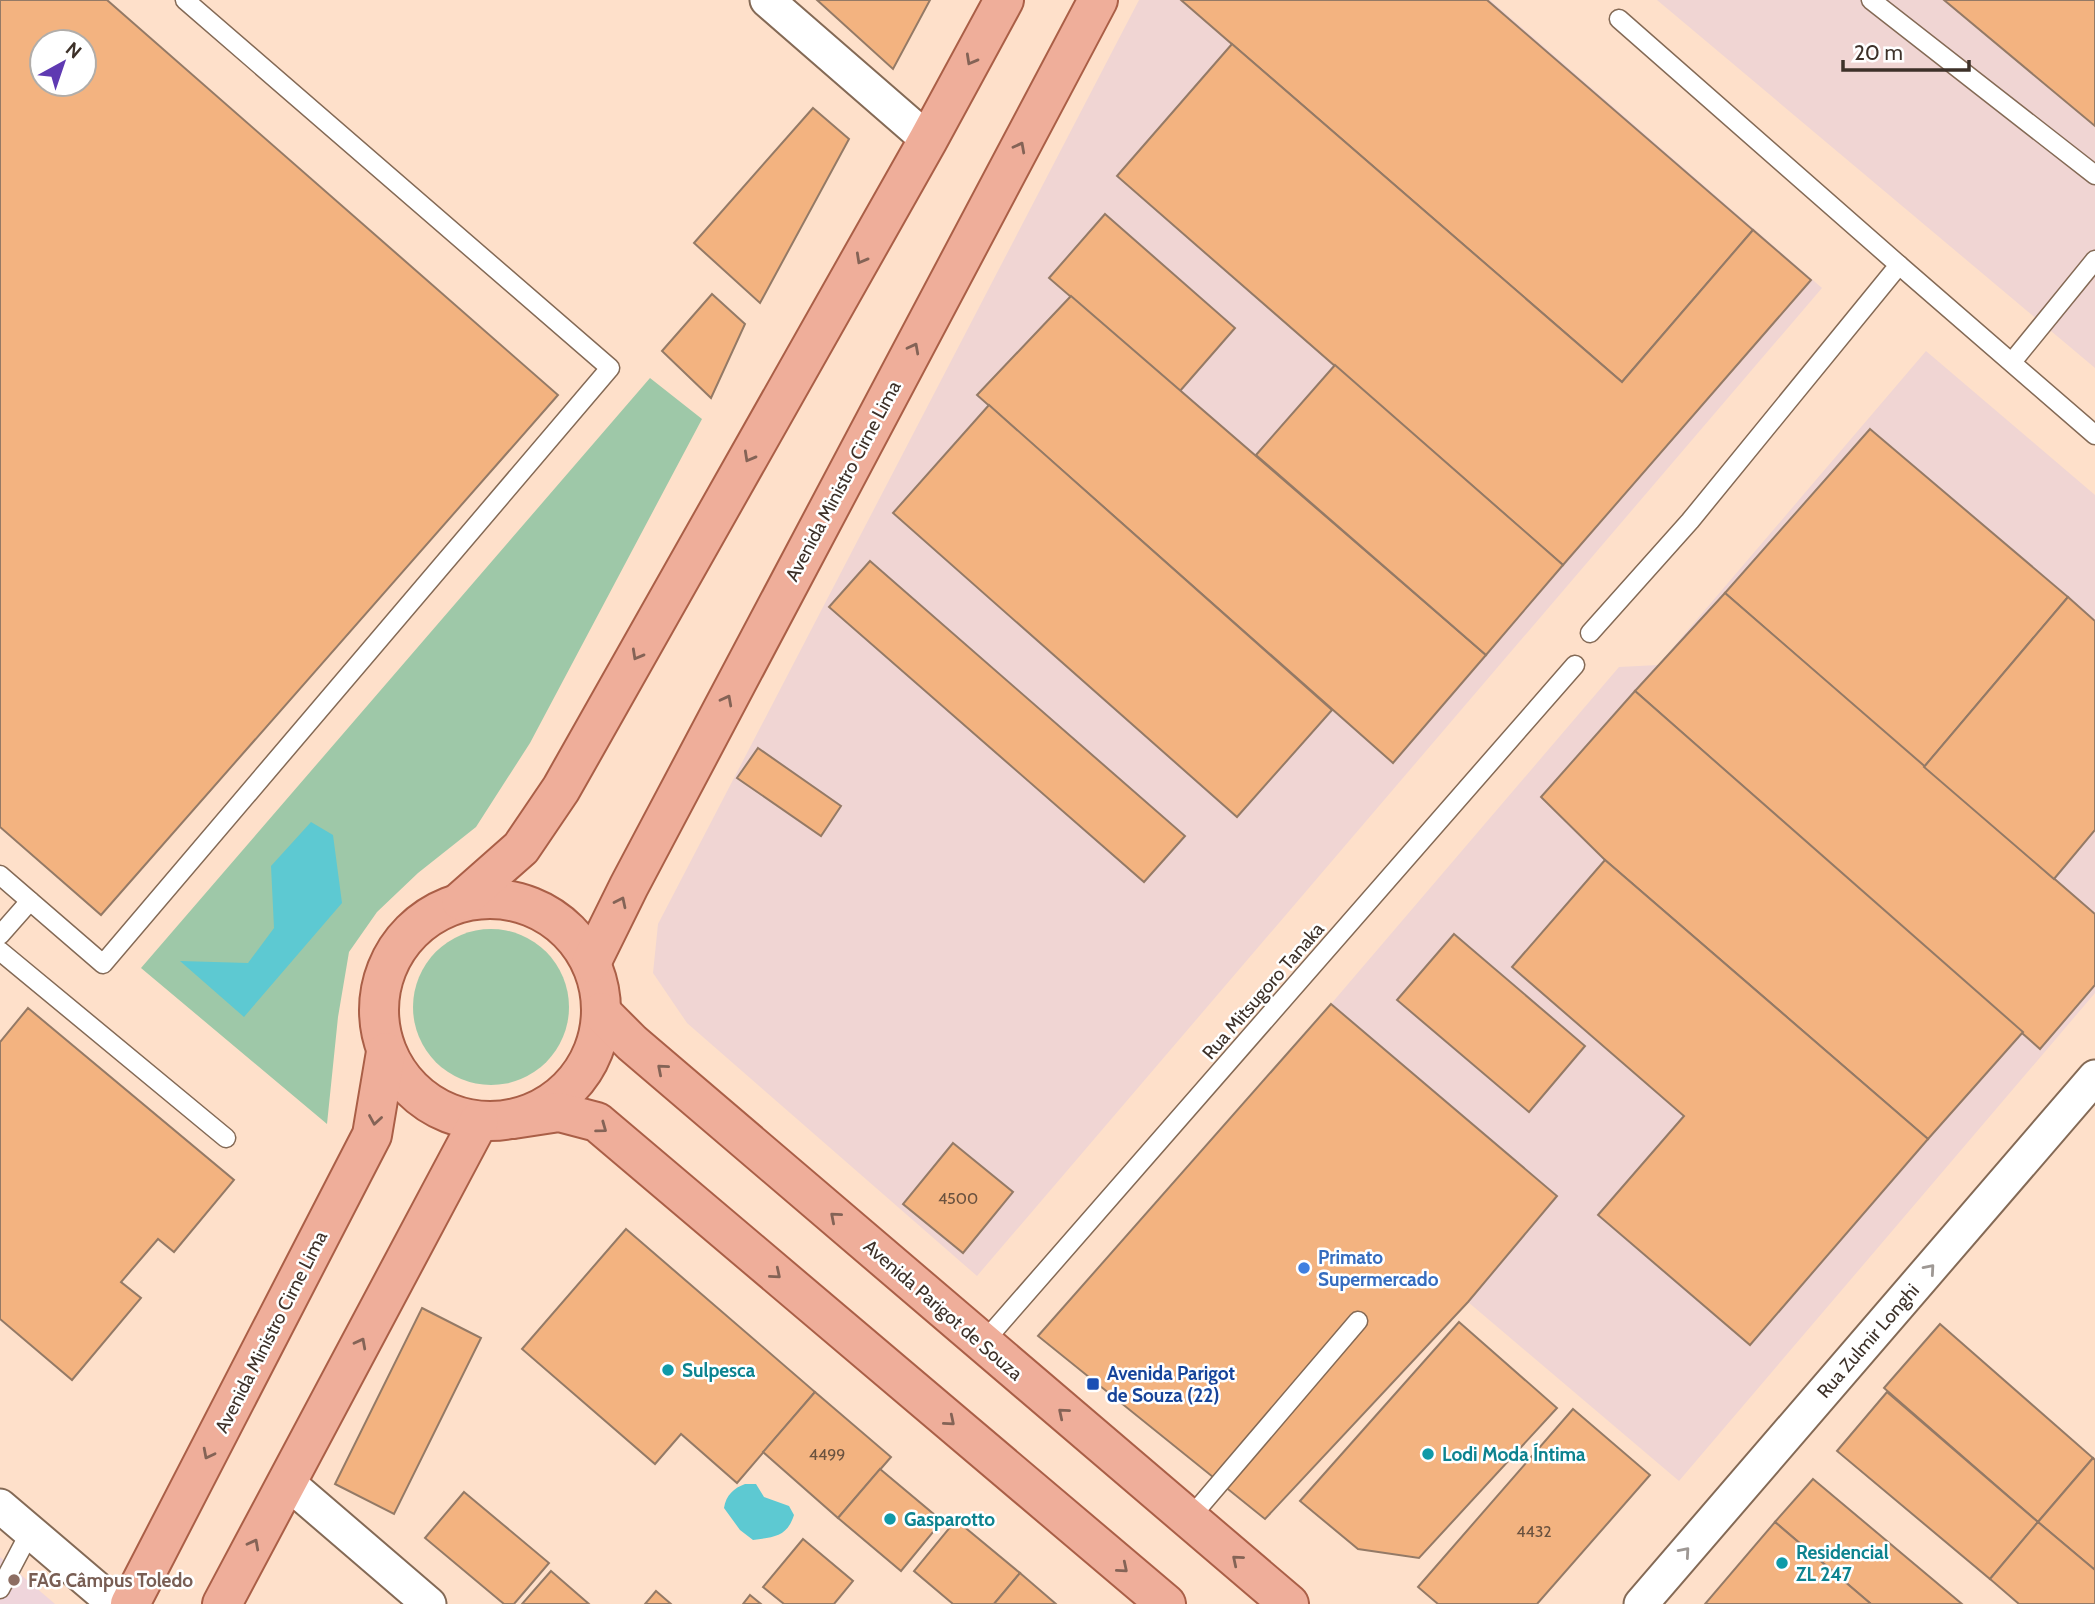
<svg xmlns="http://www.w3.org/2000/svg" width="2095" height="1604" font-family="Cabin,sans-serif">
<rect width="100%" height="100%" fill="#fee0ca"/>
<g fill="#f0d5d3">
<polygon points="1139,0 1490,0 1822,288 977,1276 687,1023 653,973 658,924"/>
<polygon points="1657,0 2095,0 2095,368"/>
<polygon points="1926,351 2095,495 2095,993 1679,1481 1468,1302 1557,1196 1331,1004 1619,667 1658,665"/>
</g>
<polygon fill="#efd5db" points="0,1557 55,1604 0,1604"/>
<g fill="#9ec8a8">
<polygon points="650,378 702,419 530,743 476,827 418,873 377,912 349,952 338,1017 327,1124 141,968"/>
<circle cx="491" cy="1007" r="78"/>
</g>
<g fill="#5dc9d2">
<polygon points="311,822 333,835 342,903 244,1017 180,961 248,963 274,928 271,866"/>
<path d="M745 1484H756L764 1497 789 1506 794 1515C787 1537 774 1537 753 1540L740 1530 724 1508C726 1495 734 1488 745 1484Z"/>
</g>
<g fill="#f3b380" stroke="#947a66" stroke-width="2" fill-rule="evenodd">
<path d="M0 0H107L558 395 101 915 0 827ZM42 42H84V84H42Z"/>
<polygon points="817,0 930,0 893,69"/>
<polygon points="1181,0 1487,0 1753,230 1622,382"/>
<polygon points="1944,0 2095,0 2095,126"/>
<polygon points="1232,44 1622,382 1753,230 1811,280 1563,565 1117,176"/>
<polygon points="813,108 849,139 760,303 694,243"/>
<polygon points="1105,214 1235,328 1180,391 1049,278"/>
<polygon points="712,294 745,324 711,398 662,351"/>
<polygon points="1071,296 1486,655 1393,763 977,395"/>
<polygon points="1335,365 1563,565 1486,655 1256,455"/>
<polygon points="989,405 1332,710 1237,817 893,513"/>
<polygon points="1870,429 2068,597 1924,767 1725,593"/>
<polygon points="870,561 1185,836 1144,882 829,607"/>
<polygon points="1725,593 2095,914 2095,985 2040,1049 1635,691"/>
<polygon points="2068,597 2095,621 2095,830 2054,879 1924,767"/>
<polygon points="1635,691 2023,1032 1928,1139 1605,860 1541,797"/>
<polygon points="758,748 841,806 821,836 737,778"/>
<polygon points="1605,860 1928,1139 1750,1345 1598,1215 1684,1116 1512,967"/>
<polygon points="1454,934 1585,1046 1529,1112 1397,1000"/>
<polygon points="1331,1004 1557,1196 1468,1302 1265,1519 1038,1336"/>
<polygon points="28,1008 234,1180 174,1252 158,1239 121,1282 141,1298 72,1380 0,1319 0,1042"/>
<polygon points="953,1143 1013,1192 963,1253 903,1204"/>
<polygon points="626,1229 815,1392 737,1483 681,1434 655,1464 522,1349"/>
<polygon points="422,1308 481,1338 394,1514 335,1484"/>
<polygon points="1459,1322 1557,1408 1419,1558 1358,1549 1300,1501"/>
<polygon points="1940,1324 2093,1458 2038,1522 1884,1388"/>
<polygon points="815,1392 891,1457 838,1518 763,1452"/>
<polygon points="1887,1392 2038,1522 1990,1579 1837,1451"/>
<polygon points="1573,1409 1650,1475 1537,1604 1438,1604 1418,1587"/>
<polygon points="2093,1458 2095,1460 2095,1570 2038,1522"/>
<polygon points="880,1469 942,1521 901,1571 838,1518"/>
<polygon points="1813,1479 1962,1604 1871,1604 1775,1522"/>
<polygon points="464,1492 549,1563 514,1604 504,1604 425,1538"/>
<polygon points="956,1520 1020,1573 994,1604 953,1604 914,1571"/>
<polygon points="1775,1522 1871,1604 1705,1604"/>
<polygon points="2038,1522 2095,1570 2095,1604 2019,1604 1990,1579"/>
<polygon points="803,1539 853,1581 834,1604 784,1604 763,1587"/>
<polygon points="551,1571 589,1604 522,1604"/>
<polygon points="1020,1573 1056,1604 994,1604"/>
<polygon points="656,1591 671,1604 645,1604"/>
<polygon points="750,1595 761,1604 743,1604"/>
</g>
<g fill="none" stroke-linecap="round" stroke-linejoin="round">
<defs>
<g id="service">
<polyline points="1871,0 2095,175"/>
<polyline points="1899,265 2095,435"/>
<polyline points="2012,362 2095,260"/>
<polyline points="1590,633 1690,521 1899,265 1619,19"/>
<polyline points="0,875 103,964 610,368 185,0"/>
<polyline points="0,935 30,901"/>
<polyline points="0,951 226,1138"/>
<polyline points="982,1344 1575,665"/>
<polyline points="1189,1519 1358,1321"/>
<polyline points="0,1589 30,1532"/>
</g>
<g id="minor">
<polyline points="767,0 928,140"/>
<polyline points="287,1482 429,1604"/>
<polyline points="0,1506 115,1604"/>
<polyline points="1641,1604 2095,1077"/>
</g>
<g id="primary">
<circle cx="490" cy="1010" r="111"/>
<polyline points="461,901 521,848 561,789 928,140 1004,0"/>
<polyline points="591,963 629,886 1098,0"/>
<polyline points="601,1012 632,1043 1289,1604"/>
<polyline points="513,1119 559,1112 597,1122 1166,1604"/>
<polyline points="130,1604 372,1135 386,1052"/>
<polyline points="222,1604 479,1121"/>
</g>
</defs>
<use href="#service" stroke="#846a56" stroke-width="21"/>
<use href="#minor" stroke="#846a56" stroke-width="37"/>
<use href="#primary" stroke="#aa5f47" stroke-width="42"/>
<polyline stroke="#a79181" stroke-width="4.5" stroke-dasharray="7 3.5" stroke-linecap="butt" points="587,1067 602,1080"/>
<use href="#service" stroke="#fff" stroke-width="18"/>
<use href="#minor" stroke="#fff" stroke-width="33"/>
<use href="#primary" stroke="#efae9a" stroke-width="38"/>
</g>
<defs><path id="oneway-chevron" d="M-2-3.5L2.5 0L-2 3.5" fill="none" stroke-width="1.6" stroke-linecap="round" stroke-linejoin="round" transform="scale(1.75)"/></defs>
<g stroke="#846356">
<use href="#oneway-chevron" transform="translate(971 60) rotate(119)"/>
<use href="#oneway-chevron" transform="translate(1020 147) rotate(-62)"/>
<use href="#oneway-chevron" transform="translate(861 259) rotate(119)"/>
<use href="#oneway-chevron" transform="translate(914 348) rotate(-62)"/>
<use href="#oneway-chevron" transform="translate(749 457) rotate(119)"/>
<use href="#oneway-chevron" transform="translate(637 655) rotate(119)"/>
<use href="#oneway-chevron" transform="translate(727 700) rotate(-62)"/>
<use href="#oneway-chevron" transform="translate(621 902) rotate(-64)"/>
<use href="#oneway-chevron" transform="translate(662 1069) rotate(-139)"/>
<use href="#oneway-chevron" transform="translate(375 1120) rotate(99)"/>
<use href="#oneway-chevron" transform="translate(602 1128) rotate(36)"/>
<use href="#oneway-chevron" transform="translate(835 1217) rotate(-139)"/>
<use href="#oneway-chevron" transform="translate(776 1274) rotate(40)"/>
<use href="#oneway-chevron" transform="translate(361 1343) rotate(-62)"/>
<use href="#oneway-chevron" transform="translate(1063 1413) rotate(-140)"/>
<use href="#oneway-chevron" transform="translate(950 1421) rotate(40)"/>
<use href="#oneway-chevron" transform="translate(208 1454) rotate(117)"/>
<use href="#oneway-chevron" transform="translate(254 1544) rotate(-62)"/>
<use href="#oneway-chevron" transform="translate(1237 1560) rotate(-140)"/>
<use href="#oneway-chevron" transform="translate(1123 1568) rotate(40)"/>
</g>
<g stroke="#9e9894">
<use href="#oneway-chevron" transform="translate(1930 1269) rotate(-49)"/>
<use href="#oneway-chevron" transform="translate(1685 1552) rotate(-49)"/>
</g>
<circle fill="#3f7fe0" stroke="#fff" stroke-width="2.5" cx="1304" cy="1268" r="7"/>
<g fill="#0f9aa8" stroke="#fff" stroke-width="2.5">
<circle cx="668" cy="1370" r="7"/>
<circle cx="1428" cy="1454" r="7"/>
<circle cx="890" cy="1519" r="7"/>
<circle cx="1782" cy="1563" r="7"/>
</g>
<rect fill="#1a4fb4" stroke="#fff" stroke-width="2.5" x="1086" y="1377" width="14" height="14" rx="3.5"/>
<circle fill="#8d6e63" stroke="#fff" stroke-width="2.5" cx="14" cy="1580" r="7"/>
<g text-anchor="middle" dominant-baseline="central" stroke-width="5" stroke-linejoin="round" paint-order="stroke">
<g font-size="16" fill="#6a523f">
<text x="958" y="1198">4500</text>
<text x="827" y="1454">4499</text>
<text x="1534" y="1531">4432</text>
</g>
<g font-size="19" fill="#3d3129" stroke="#fff">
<text transform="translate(843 481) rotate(-62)">Avenida Ministro Cirne Lima</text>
<text transform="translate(1263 991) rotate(-49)">Rua Mitsugoro Tanaka</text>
<text transform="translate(943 1310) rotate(41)">Avenida Parigot de Souza</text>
<text transform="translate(271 1332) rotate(-63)">Avenida Ministro Cirne Lima</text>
<text transform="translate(1868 1341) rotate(-49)">Rua Zulmir Longhi</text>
</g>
<g font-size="19" font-weight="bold" fill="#366cbe" stroke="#fff" text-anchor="start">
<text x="1318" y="1257">Primato<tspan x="1318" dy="22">Supermercado</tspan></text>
</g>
<g font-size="19" font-weight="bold" fill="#0d838f" stroke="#fff" text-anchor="start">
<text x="682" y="1370">Sulpesca</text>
<text x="1442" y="1454">Lodi Moda Íntima</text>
<text x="904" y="1519">Gasparotto</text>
<text x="1796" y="1552">Residencial<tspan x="1796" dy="22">ZL 247</tspan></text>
</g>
<g font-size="19" font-weight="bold" fill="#164399" stroke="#fff" text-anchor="start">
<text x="1107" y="1373">Avenida Parigot<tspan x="1107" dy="22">de Souza (22)</tspan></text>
</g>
<g font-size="19" font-weight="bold" fill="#785e54" stroke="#fff" text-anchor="start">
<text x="28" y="1580">FAG Câmpus Toledo</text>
</g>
</g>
<g transform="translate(63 63) rotate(40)"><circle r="33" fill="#ffffff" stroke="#b1ada9" stroke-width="2"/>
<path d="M0-5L12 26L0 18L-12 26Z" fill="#5f3ab2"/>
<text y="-10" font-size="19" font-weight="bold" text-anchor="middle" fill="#3d3129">N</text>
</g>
<path d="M1843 60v10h126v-10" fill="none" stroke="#3d3129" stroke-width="3.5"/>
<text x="1854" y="60" font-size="21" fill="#3d3129" stroke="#ffffff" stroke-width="5" paint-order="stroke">20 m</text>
</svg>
